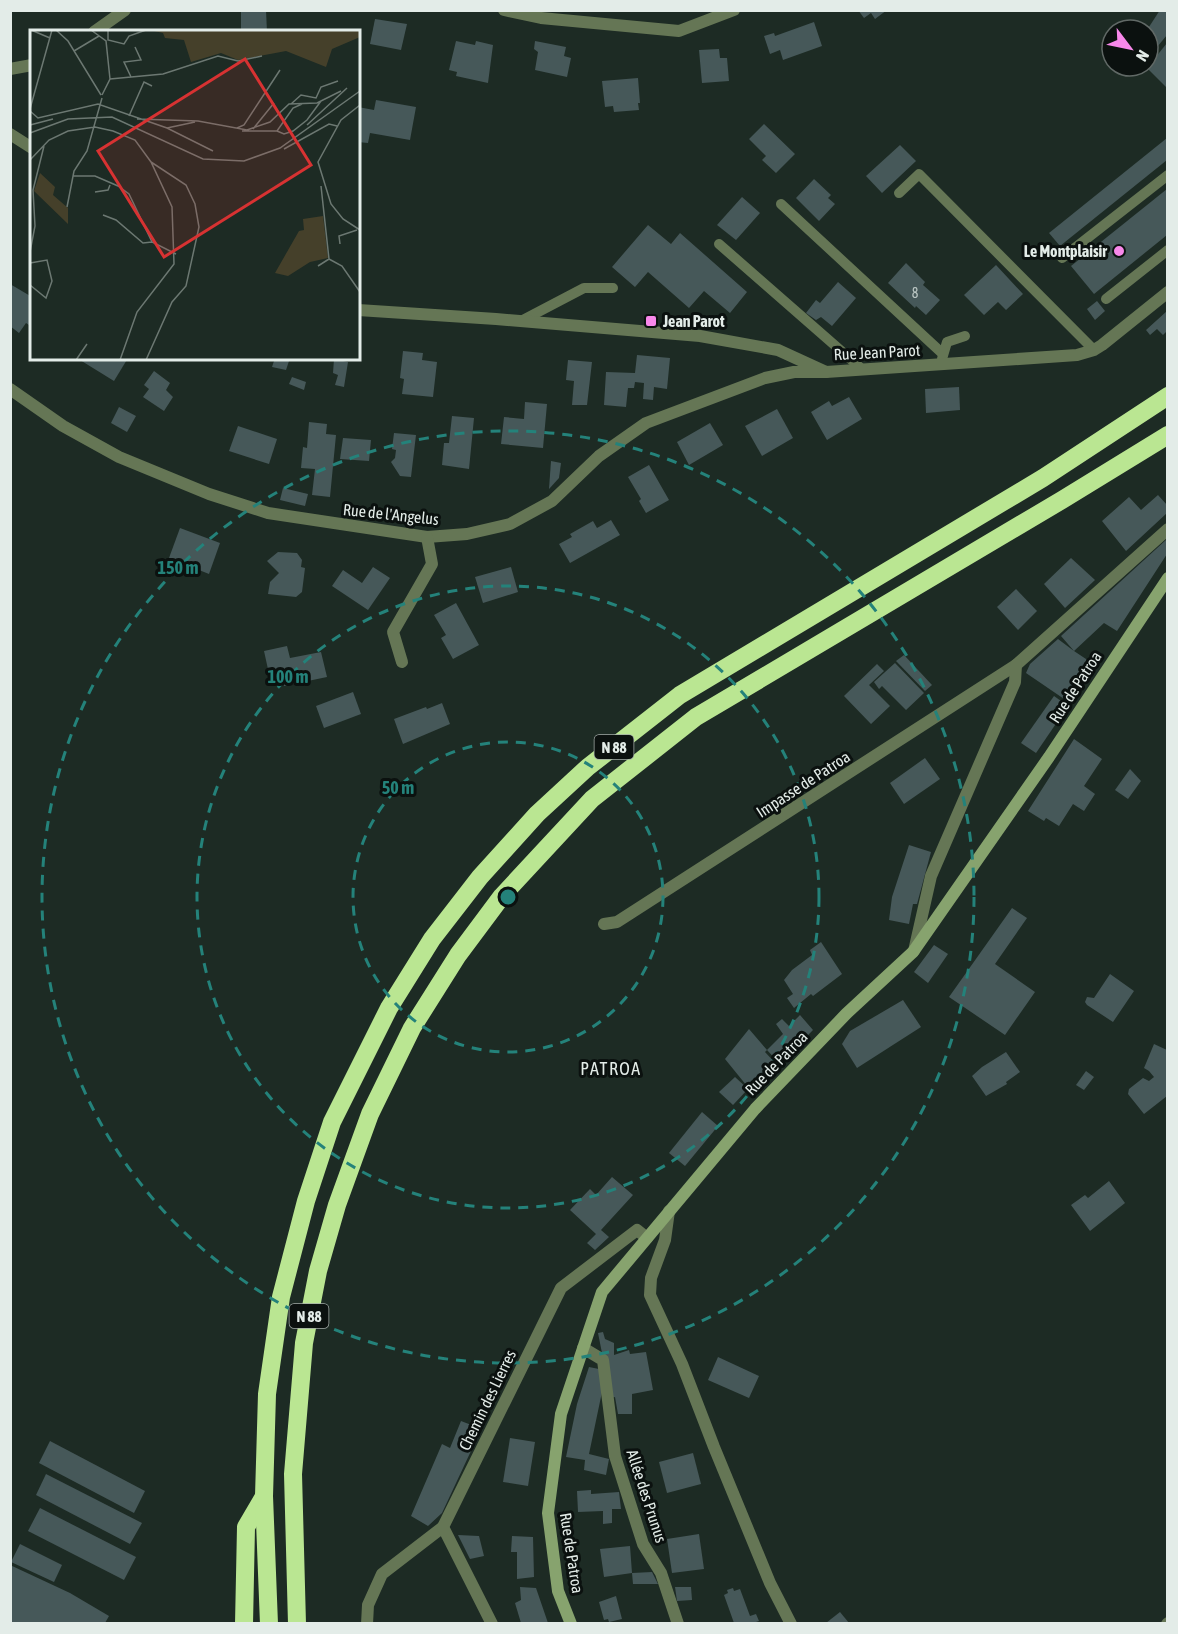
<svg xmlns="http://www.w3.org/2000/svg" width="1178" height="1634" font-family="'Asap Condensed',sans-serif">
<rect width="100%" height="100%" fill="#1d2b24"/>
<g fill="#465859">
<polygon points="241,10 266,10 267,32 241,32"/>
<polygon points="858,10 887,10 875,19 871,13 864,18"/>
<polygon points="1160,10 1167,10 1167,35 1148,58 1147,30"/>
<polygon points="375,19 407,24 401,50 370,44"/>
<polygon points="814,22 822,46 783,60 780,50 770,54 764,36 774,33 775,36"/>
<polygon points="456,41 475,45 476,41 493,45 488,83 456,76 457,72 449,70"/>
<polygon points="535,41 566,47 564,56 571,58 567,77 535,70 538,52 534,49"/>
<polygon points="1167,43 1167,88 1147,68"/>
<polygon points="719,49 720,58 727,58 729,81 702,83 699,50"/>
<polygon points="638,78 640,103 638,103 639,110 614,112 613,106 605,107 602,81"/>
<polygon points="376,100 416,107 410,140 370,133 368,143 358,142 358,107 374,110"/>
<polygon points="764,124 795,154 776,173 762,160 766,156 749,139"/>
<polygon points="1167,138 1167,160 1060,246 1049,233"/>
<polygon points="900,145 916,161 882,193 866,176"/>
<polygon points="814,179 831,195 828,198 835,204 819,221 796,198"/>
<polygon points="1167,189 1167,235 1094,294 1071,266"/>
<polygon points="742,197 760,213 736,240 717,225"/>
<polygon points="648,225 671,244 680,233 747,292 730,313 704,291 689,308 648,272 635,287 612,267"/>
<polygon points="906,263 925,282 923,285 940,300 926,315 916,306 915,308 888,283"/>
<polygon points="996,265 1023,294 1006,310 998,302 984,315 964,295"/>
<polygon points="838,282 856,298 832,326 821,317 816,320 806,313 816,300 820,303"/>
<polygon points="10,284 32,297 32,327 26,323 19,333 10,326"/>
<polygon points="1097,301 1105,311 1095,320 1087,309"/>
<polygon points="1167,311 1167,331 1163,335 1157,329 1150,335 1146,330"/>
<polygon points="403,351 423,353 422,360 437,362 433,397 402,394 404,379 400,378"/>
<polygon points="637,355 670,358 667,389 654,387 653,400 643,399 644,383 635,382 634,388 628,388 626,407 604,405 606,372 635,373"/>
<polygon points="81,358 128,358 114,381 80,360"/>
<polygon points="275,358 290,358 286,370 272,367"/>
<polygon points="334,359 348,362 344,387 335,385 338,375 333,373"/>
<polygon points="568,360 592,362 587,405 572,405 574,381 566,380"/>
<polygon points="154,371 170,383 166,390 173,397 164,411 143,397 149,389 144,385"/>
<polygon points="292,377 306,382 304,390 289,384"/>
<polygon points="959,387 960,410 926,413 925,389"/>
<polygon points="849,397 862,419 827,440 811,412 829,401 832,406"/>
<polygon points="525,402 547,404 543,448 501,444 504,417 524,419"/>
<polygon points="119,407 136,416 127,432 111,423"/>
<polygon points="777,409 793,438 762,456 745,426"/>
<polygon points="452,416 474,418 469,469 442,465 444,443 449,443"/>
<polygon points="309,422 327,424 326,434 336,435 330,497 312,495 315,469 301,468 303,447 307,448"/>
<polygon points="710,423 723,445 689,465 677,442"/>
<polygon points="238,426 277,439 269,464 229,451"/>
<polygon points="394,433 416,435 411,477 400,476 391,462 395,458 396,450 392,449"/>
<polygon points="343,438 371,440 369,461 340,459"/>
<polygon points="551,461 561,463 559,478 549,489"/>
<polygon points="649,465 669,500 646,513 639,501 641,499 628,477"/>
<polygon points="283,488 308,494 305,506 280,500"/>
<polygon points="1158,495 1167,505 1167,513 1126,551 1102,521 1129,497 1141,510"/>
<polygon points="611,520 620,535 570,563 559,544 572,537 570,534 593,521 597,528"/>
<polygon points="180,528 220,543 209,574 169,558"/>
<polygon points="1167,539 1167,554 1117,631 1104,623 1074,651 1095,665 1070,703 1026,673 1030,664 1058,639 1074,651 1061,636"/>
<polygon points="278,552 297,553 302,560 301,567 305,568 302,592 296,597 268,594 270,582 279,573 267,561"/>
<polygon points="1071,558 1095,580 1065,608 1044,584"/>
<polygon points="373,567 390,578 368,610 332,586 343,570 362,583"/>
<polygon points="511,567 518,592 483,603 475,577"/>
<polygon points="1016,589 1037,611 1018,630 997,607"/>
<polygon points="456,603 479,645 453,659 441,638 446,635 434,615"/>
<polygon points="287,646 290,658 321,652 327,677 284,686 283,681 271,683 264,651"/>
<polygon points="904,655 932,685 925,691 896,661"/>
<polygon points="895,663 924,693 906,710 882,686 879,689 874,682"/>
<polygon points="877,664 884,671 869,685 890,706 871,724 844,696"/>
<polygon points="353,692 361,714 324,728 316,706"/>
<polygon points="1054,696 1068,706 1036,753 1021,743"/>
<polygon points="442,703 450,724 403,744 394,719 426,707 427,709"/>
<polygon points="1074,739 1102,759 1084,786 1095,794 1084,811 1073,804 1059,826 1046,818 1044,821 1028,811"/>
<polygon points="925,758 940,779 904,804 890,783"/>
<polygon points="1130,769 1141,781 1128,799 1115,790"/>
<polygon points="909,845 931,852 917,904 913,904 909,924 889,920 892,897"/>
<polygon points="1012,908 1027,918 995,964 1035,992 1005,1035 949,997"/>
<polygon points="821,942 842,974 813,996 811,994 794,1008 787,998 793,994 784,980 792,970 812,955 810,950"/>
<polygon points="934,945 948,954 928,983 914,972"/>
<polygon points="1110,974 1134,991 1113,1022 1087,1005 1085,1002 1087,997 1094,998"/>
<polygon points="903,1000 921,1027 857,1068 842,1044 850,1031"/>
<polygon points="800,1015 813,1030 780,1064 767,1050 765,1052 778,1066 751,1091 725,1059 749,1029 767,1050 783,1034 776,1024 782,1019 789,1026"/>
<polygon points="1154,1044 1167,1050 1167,1096 1144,1114 1128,1094 1129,1089 1143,1078 1149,1081 1154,1077 1149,1071 1144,1068"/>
<polygon points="1006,1052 1020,1072 1006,1082 1007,1084 986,1096 972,1076 982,1067"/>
<polygon points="1086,1071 1094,1077 1084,1090 1076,1085"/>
<polygon points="735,1077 748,1089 733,1105 719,1092"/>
<polygon points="702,1112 718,1126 685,1166 669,1153"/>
<polygon points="612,1177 633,1195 601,1230 609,1237 595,1250 587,1243 596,1234 570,1210 590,1189 596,1195"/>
<polygon points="1109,1181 1125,1203 1090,1231 1071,1205 1085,1195 1088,1198"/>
<polygon points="603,1332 605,1339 614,1343 614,1355 629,1350 630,1354 646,1352 653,1390 632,1394 632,1414 618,1414 615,1397 611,1398 598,1333"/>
<polygon points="718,1357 759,1376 749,1398 708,1380"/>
<polygon points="589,1367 599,1369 602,1392 589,1454 609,1459 606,1475 584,1470 585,1460 566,1457 577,1404"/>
<polygon points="478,1418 485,1421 442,1513 428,1526 411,1516 442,1444 450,1448 461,1421 474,1426"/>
<polygon points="510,1438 535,1442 528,1486 503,1482"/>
<polygon points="50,1441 145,1491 134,1513 39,1463"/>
<polygon points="693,1453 701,1484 667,1493 659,1462"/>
<polygon points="46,1474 142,1523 130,1544 36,1495"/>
<polygon points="591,1490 591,1494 619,1492 621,1509 612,1509 612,1523 603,1524 603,1511 578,1512 577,1491"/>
<polygon points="40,1508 136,1557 124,1580 28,1531"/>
<polygon points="699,1534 704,1569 672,1573 667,1539"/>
<polygon points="458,1535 479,1536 484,1556 470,1559"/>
<polygon points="512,1536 533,1537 534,1577 517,1579 517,1552 511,1552"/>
<polygon points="20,1544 62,1565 54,1582 11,1562"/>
<polygon points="630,1546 632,1573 652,1572 658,1584 633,1584 632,1573 604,1577 600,1549"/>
<polygon points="10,1565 70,1593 109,1616 105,1623 10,1623"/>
<polygon points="520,1587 536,1588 548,1623 521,1623 515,1603 521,1600"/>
<polygon points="675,1587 691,1587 692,1600 677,1601"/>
<polygon points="733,1588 734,1591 740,1589 750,1616 756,1614 759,1621 753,1623 734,1623 724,1595 728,1593 727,1590"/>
<polygon points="616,1596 622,1619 609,1622 608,1619 604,1620 599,1602"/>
<polygon points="840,1612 849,1623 826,1623"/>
</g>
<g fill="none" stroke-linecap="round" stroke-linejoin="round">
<g stroke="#657655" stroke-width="10">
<polyline points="899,193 919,174 1094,350"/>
<polyline points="781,204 943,354"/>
<polyline points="719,244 863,370"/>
<polyline points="1062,258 1168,175"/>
<polyline points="1106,299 1168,250"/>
<polyline points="521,321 584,288 613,288"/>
<polyline points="942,359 947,342 965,336"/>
</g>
<g stroke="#657655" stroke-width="12">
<polyline points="504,10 541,18 679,31 734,10"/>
<polyline points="94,32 125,10"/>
<polyline points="10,69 32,65"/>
<polyline points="10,134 32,148"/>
<polyline points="358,310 496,319 700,336 778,350 826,372 1077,355 1094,350 1102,345 1168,292"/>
<polyline points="10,389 63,426 119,457 209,494 268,513 427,537 467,534 510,524 552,501 599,456 646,423 765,378 794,372 826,372"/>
<polyline points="402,662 393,632 432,564 427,537"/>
<polyline points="604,924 617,922 1016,665 1168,529"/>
<polyline points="914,951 931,876 1015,682 1016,665"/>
<polyline points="669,1211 665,1240 651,1278 650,1295 682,1364 714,1447 770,1583 791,1624"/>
<polyline points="583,1348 603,1360 615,1456 643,1544 661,1573 678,1624"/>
<polyline points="367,1624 368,1605 382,1574 443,1527"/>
<polyline points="492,1624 443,1527 561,1288 637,1230 647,1238"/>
<polyline points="1167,1624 1168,1623"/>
</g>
<polyline stroke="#87a36e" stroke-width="12" points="571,1624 558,1591 548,1513 561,1414 602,1292 755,1109 846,1014 913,952 1049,757 1168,578"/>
<g stroke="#bae692" stroke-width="18">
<polyline points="244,1624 246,1527 263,1498"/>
<polyline points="269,1624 264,1496 267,1394 281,1297 306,1201 332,1122 389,1008 432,939 480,877 537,814 588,767 680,695 1043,478 1168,396"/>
<polyline points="297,1624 293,1474 304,1343 318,1271 337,1205 370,1114 412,1028 458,955 502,896 592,799 696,717 1062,500 1168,435"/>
</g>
</g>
<g fill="none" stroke="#24827a" stroke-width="3" stroke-dasharray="10 8">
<circle cx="508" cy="897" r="155"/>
<circle cx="508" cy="897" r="311"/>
<circle cx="508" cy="897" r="466"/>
</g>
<g fill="#f888ea" stroke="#0b110f" stroke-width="2">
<circle cx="1119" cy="251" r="6"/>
<rect x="645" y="315" width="12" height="12" rx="3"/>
</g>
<g text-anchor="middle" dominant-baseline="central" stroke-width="6" stroke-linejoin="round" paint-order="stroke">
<g font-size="14" fill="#bcc7c4">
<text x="915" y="293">8</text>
</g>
<g fill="#0b110f" stroke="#a2aaa7" stroke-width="1.5">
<rect x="594.5" y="735" width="39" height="24" rx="4.5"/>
<rect x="289.5" y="1304" width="39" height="24" rx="4.5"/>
</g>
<g font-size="15" font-weight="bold" fill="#e3ece8">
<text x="614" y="747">N 88</text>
<text x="309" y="1316">N 88</text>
</g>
<g font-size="16" font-weight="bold" fill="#e3ece8" stroke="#0b110f" text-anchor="end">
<text x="1107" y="251">Le Montplaisir</text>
<text x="663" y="321" text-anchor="start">Jean Parot</text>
</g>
<g font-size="16" fill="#e3ece8" stroke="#0b110f">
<text transform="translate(877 352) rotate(-3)">Rue Jean Parot</text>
<text transform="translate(391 514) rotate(6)">Rue de l'Angelus</text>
<text transform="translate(1075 687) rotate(-57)">Rue de Patroa</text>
<text transform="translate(803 784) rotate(-33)">Impasse de Patroa</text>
<text transform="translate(776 1063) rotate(-46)">Rue de Patroa</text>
<text transform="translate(487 1400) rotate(-64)">Chemin des Lierres</text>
<text transform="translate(647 1496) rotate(72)">Allée des Prunus</text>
<text transform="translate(572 1553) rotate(81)">Rue de Patroa</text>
</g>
<g font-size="18" letter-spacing="1.5" fill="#e3ece8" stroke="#0b110f">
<text x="611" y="1068">PATROA</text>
</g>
</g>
<g transform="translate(30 30)">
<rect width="330" height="330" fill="#1d2b24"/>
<path d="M120 0H330V7L302 19 296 37 256 21 208 30 191 23 161 32 154 10 135 8 133 3ZM10 143 25 157 23 165 38 178V194L4 161ZM293 186 298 228 280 232 258 246 245 243 269 201 274 200 273 189Z" fill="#45402a"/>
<path fill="none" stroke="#6c7872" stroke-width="1.5" d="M1 0 20 8M26 0 38 11 71 65M61 0 76 11 80 49 72 65M78 0V10L94 14 99 6 116 0M44 21 69 6M101 47 94 32 111 30 105 17M80 49 133 44 188 26 208 31 232 26M261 74 271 65 286 68 291 57 308 51M330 75 311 90 288 132 301 174 313 189 330 200M0 79 22 0M0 81 8 88 68 74 137 98 183 121M99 86 114 52 122 56M107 89 168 91 217 100 240 92 259 74 287 73 311 61M0 95 23 89M277 95 317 58M137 98 165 92M207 98 214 95 250 40M223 99 244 73M212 101H247L263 78 272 74M247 101 254 104 263 101 277 90 291 71M0 103 38 89 82 87 173 129 214 131 250 118 330 61M254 119 299 94 307 96M0 130 19 110 38 101 65 97 83 101 105 110 121 132 142 177 144 234 107 282 90 330M43 146H65L88 156 99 164 122 212 146 224M65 162 78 160 80 155M37 177 44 141 57 121 72 68M73 185 86 190 113 213 122 212M310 214 309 206 327 200M0 222 5 196 3 160 14 116M299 229 312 236 330 262M0 233 17 230 22 251 16 268 0 255M288 236 299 229 291 156M46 330 57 314M116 330 142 272 156 256 169 197 165 174 156 155 121 132"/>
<path fill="#d73232" fill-opacity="0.15" stroke="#d73232" stroke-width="3" d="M215 29 281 135 134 227 68 121Z"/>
<rect width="330" height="330" fill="none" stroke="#e3ece8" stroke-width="3"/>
</g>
<circle cx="508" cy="897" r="9" fill="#24827a" stroke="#0b110f" stroke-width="3"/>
<g font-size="18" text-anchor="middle" font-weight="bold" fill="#24827a" stroke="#0b110f" stroke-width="6" stroke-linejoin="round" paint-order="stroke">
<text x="178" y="574">150 m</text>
<text x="288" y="683">100 m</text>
<text x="398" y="794">50 m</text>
</g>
<rect width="1178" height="1634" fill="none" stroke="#e3ece8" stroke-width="24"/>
<g transform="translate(1130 48) rotate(122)"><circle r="28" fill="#0b110f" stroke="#616966" stroke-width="1.5"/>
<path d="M0-4.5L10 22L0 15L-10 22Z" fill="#f888ea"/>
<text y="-9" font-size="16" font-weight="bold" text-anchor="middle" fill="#e3ece8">N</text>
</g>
</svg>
